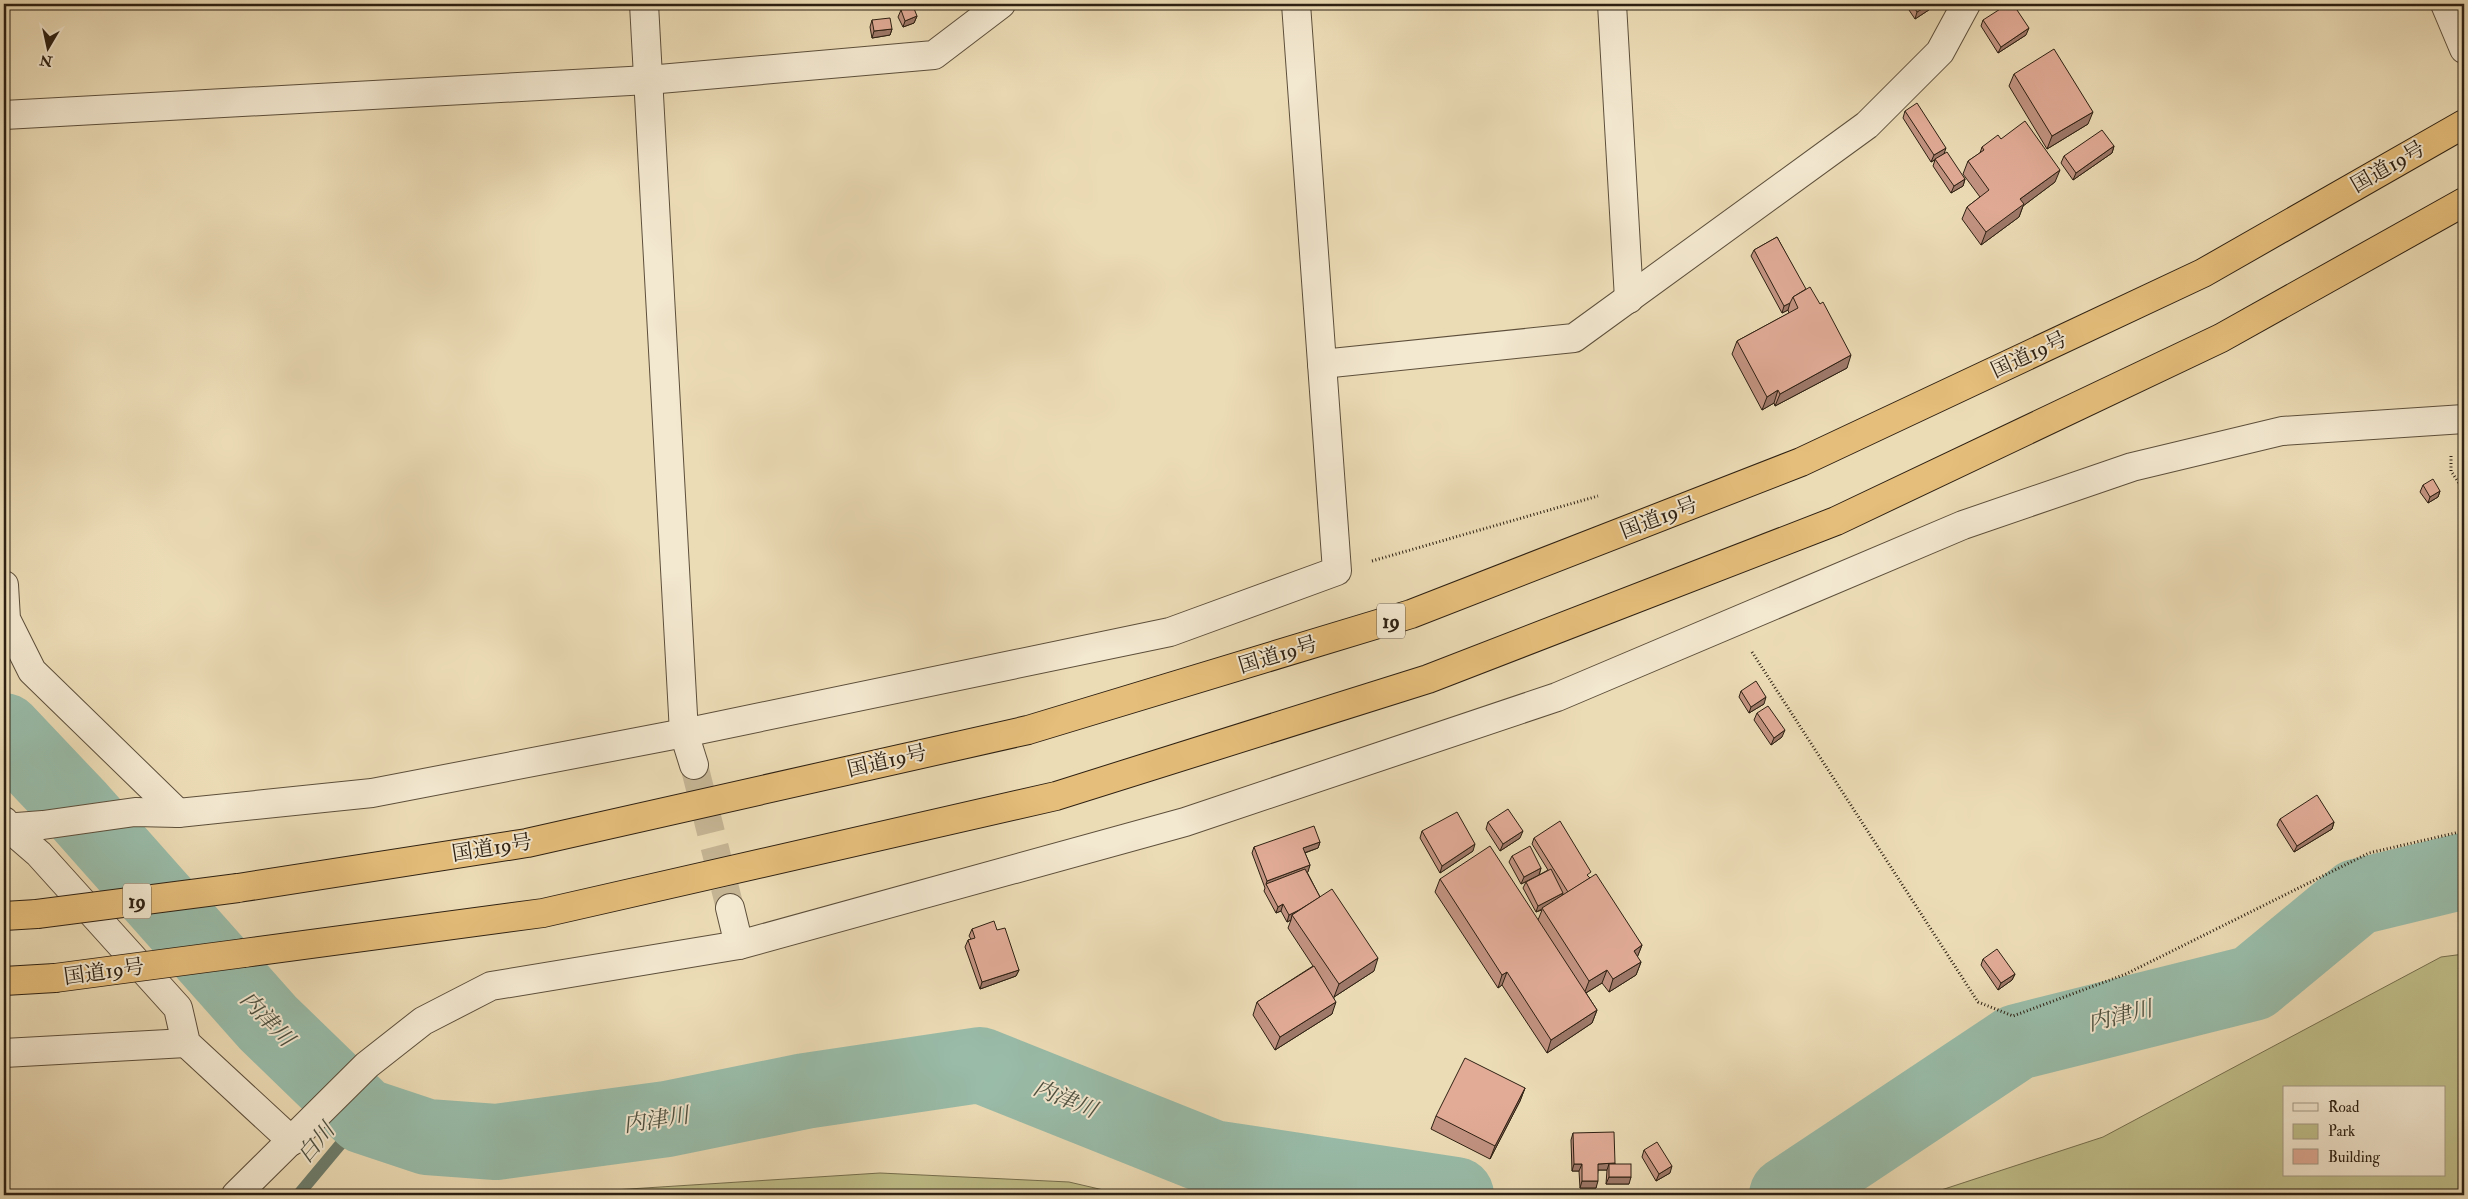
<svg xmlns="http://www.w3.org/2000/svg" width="2468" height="1199" font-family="'IM FELL Double Pica','Noto Serif JP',serif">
<rect width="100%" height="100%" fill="#ecdcb6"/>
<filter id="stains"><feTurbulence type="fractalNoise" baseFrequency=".004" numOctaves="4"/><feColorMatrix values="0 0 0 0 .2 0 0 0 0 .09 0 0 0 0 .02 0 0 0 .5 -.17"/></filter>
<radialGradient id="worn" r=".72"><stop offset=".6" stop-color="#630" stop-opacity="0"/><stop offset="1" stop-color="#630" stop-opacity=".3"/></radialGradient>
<g fill="#bfbe89" stroke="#766f4e" fill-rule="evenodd">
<path d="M2464 954V1195H1926L2103 1137 2441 957ZM2284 1088H2444V1175H2284Z"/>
<polygon points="880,1173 1069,1182 1125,1195 535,1195"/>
</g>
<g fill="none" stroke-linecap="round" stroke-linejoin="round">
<polyline stroke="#6e7e6d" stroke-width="12" points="298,1195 364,1116"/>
<g stroke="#99bca9" stroke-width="76">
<polyline points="4,731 78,809 268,1023 364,1116 427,1137 496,1142 667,1119 805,1091 980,1065 1213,1158 1456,1195"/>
<polyline points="1787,1195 2017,1042 2253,983 2357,897 2464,871"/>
</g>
<polyline stroke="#c6b695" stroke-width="28" stroke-dasharray="28 14" stroke-linecap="butt" points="694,765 730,908"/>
<defs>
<g id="minor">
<polyline points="644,4 684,733 694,765"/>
<polyline points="1612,4 1629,299"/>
<polyline points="2445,4 2464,49"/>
<polyline points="4,115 648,80 934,55 1001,4"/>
<polyline points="1322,364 1574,338 1867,125 1940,52 1966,4"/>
<polyline points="4,585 6,619 32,671 178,813"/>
<polyline points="4,821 9,828 39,854 178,1008 186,1043 292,1141"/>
<polyline points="4,828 43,825 135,812 178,813 372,793 684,733 1170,632 1337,571 1296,4"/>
<polyline points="730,908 739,945"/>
<polyline points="4,1053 186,1043"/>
<polyline points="236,1195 367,1065 423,1021 491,986 739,945 1185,822 1557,697 1963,525 2132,467 2282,431 2464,419"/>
</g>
<g id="trunk">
<polyline points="238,888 527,843 1028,730 1411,614 1801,462 2203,273 2464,124"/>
<polyline points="4,916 37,914"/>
<polyline points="244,953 543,913 1056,796 1428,679 1836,521 2221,338 2464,202"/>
<polyline points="4,981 55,978"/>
</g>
</defs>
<use href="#minor" stroke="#5d4f3b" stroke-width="30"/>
<use href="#trunk" stroke="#2d2012" stroke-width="30"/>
<g stroke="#2d2012" stroke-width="3" stroke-dasharray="1 2.5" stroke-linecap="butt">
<polyline points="2451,456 2451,471 2464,491"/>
<polyline points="1372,561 1598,496"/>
<polyline points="1752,652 1978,1002 2013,1016 2126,974 2369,853 2464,831"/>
</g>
<use href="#minor" stroke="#f3e8d0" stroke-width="28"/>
<use href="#trunk" stroke="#e6be7b" stroke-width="28"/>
<defs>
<g id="trunk-bridge">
<polyline points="37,914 238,888"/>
<polyline points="55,978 244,953"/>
</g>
</defs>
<use href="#trunk-bridge" stroke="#2d2012" stroke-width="30" stroke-linecap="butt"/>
<use href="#trunk-bridge" stroke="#e6be7b" stroke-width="28"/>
</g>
<g fill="#c29381" stroke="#2d2012">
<polygon points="1905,4 1938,4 1915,19"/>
<polygon points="901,10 917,16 914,23 903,27 898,17"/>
<polygon points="872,20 892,29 890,35 872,38 870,27"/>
<polygon points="1983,20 2026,35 1998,53 1981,26"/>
<polygon points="2014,74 2088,124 2047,149 2009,86"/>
<polygon points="1905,111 1944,154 1965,179 1963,186 1951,193 1933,166 1935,160 1931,162 1903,118"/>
<polygon points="2001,139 2055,182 2023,206 2019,217 1981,245 1962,219 1967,207 1980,197 1963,174 1968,161 1980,153 1982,147"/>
<polygon points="2114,146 2112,153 2073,180 2061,163 2064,156"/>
<polygon points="1777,237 1847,368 1775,406 1774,403 1762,410 1732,354 1737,341 1789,313 1788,310 1782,313 1751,256 1754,250"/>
<polygon points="2423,485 2440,491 2438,497 2428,503 2420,492"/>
<polygon points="1741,691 1764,704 1749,713 1739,697"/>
<polygon points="1757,713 1782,737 1771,745 1754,720"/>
<polygon points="2280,819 2334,822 2332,829 2294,852 2277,825"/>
<polygon points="1488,822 1520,838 1500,851 1486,829"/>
<polygon points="1422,831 1473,851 1440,873 1420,838"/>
<polygon points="1534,838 1589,878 1642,945 1637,957 1641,962 1636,975 1609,992 1602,983 1586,993 1597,1010 1592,1023 1547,1053 1502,985 1498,988 1435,892 1440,879 1538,920 1542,910 1536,912 1523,888 1526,882 1548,870 1532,844"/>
<polygon points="1320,842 1318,848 1305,853 1310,865 1307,872 1320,897 1374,971 1334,997 1332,1014 1275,1050 1253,1015 1257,1002 1313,966 1288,928 1291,920 1287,922 1281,911 1276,913 1264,891 1265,888 1252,853 1254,847"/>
<polygon points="1512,856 1541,868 1539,875 1521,884 1509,862"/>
<polygon points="972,929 997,930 1019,970 1016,976 980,989 965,947 968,940 971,939 969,936"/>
<polygon points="1983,959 2015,974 2012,980 1998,990 1981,965"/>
<polygon points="1525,1088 1520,1101 1490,1159 1431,1129 1436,1116"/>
<polygon points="1573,1133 1615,1163 1615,1164 1629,1184 1606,1184 1607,1170 1598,1170 1596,1188 1580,1188 1579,1171 1572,1171 1571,1140"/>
<polygon points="1644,1150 1670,1173 1656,1181 1642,1157"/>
</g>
<g fill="#9e7869" stroke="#2d2012">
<polygon points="1930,4 1938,4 1915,19 1917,12"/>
<polygon points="917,16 914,23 903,27 905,21"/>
<polygon points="2029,28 2026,35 1998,53 2001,47"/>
<polygon points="892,29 890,35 872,38 874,31"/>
<polygon points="2093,112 2088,124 2047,149 2052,136"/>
<polygon points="2114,146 2112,153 2073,180 2076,173"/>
<polygon points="1946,148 1944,154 1931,162 1934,155"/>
<polygon points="2060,170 2055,182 2023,206 2019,217 1981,245 1986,232 2020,199"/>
<polygon points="1965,179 1963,186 1951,193 1954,186"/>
<polygon points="1790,303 1788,310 1782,313 1784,306"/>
<polygon points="1851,355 1847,368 1775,406 1780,394"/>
<polygon points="1778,390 1774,403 1762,410 1767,397"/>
<polygon points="2440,491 2438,497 2428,503 2430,497"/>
<polygon points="1766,697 1764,704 1749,713 1751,707"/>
<polygon points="1785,730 1782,737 1771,745 1774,738"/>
<polygon points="2334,822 2332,829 2294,852 2297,846"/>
<polygon points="1523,831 1520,838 1500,851 1503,844"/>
<polygon points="1320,842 1318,848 1301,854 1303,848"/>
<polygon points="1475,844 1473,851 1440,873 1442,866"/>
<polygon points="1310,865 1308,872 1268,887 1266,884 1267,881"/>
<polygon points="1541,868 1539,875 1521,884 1524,877"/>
<polygon points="1563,893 1560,900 1536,912 1538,906"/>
<polygon points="1322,899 1292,915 1291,920 1287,922 1289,915"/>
<polygon points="1283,904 1281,911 1276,913 1278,907"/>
<polygon points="1642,945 1637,958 1634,951"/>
<polygon points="1378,958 1374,971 1334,997 1339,984"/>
<polygon points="1641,962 1636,975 1609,992 1613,979"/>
<polygon points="1019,970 1016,976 980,989 982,982"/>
<polygon points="1607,970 1602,983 1584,994 1589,981"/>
<polygon points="1507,972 1502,985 1498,988 1502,975"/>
<polygon points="2015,974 2012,980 1998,990 2001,983"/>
<polygon points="1336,1002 1332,1014 1275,1050 1280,1037"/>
<polygon points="1597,1010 1592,1023 1547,1053 1551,1040"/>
<polygon points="1525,1088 1520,1101 1490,1159 1495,1146"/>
<polygon points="1615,1163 1613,1170 1609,1164 1607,1170 1596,1170 1598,1164"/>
<polygon points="1574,1164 1582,1164 1579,1171 1572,1171"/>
<polygon points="1672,1166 1670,1173 1656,1181 1659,1174"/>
<polygon points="1609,1177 1631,1177 1629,1184 1606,1184"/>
<polygon points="1582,1181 1598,1181 1596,1188 1580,1188"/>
</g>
<g fill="#e1ab96" stroke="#2d2012">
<polygon points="1912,4 1930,4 1917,12"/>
<polygon points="2008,4 2013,4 2029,28 2001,47 1983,20"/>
<polygon points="913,6 917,16 905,21 901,10"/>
<polygon points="890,18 892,29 874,31 872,20"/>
<polygon points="2054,49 2093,112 2052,136 2014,74"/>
<polygon points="1917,103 1946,148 1934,155 1905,111"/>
<polygon points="2025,121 2060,170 2020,199 2024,204 1986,232 1967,207 1989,190 1968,161 1984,150 1982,147 1998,135 2001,139"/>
<polygon points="2102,130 2114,146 2076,173 2064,156"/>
<polygon points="1947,152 1965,179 1954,186 1935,159"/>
<polygon points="1777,237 1806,289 1793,297 1790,303 1784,306 1754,250"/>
<polygon points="1810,287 1820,304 1823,302 1851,355 1780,394 1778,390 1767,397 1737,341 1798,308 1793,297"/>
<polygon points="2433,479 2440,491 2430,497 2423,485"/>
<polygon points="1756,681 1766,697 1751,707 1741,691"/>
<polygon points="1768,706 1785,730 1774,738 1757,713"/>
<polygon points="2317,795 2334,822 2297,846 2280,819"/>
<polygon points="1508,809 1523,831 1503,844 1488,822"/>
<polygon points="1457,812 1475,844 1442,866 1422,831"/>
<polygon points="1560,821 1591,872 1587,875 1590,878 1568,892 1534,838"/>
<polygon points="1314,826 1320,842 1303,848 1310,865 1267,881 1254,847"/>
<polygon points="1490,846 1597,1010 1551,1040 1507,972 1502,975 1440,879"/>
<polygon points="1530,846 1541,868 1524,877 1512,856"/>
<polygon points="1305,869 1320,897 1299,910 1289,915 1283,904 1278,907 1266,884"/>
<polygon points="1551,869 1563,893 1538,906 1526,882"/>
<polygon points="1596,874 1642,945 1634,951 1641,962 1613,979 1607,970 1589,981 1542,908"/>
<polygon points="1332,889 1378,958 1339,984 1292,915"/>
<polygon points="994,921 997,930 1005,928 1019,970 982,982 968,940 975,938 972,929"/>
<polygon points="1997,949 2015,974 2001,983 1983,959"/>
<polygon points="1314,966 1336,1002 1280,1037 1257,1002"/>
<polygon points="1465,1058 1525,1088 1495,1146 1436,1116"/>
<polygon points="1614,1132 1615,1163 1598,1164 1598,1181 1582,1181 1582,1164 1574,1164 1573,1133"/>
<polygon points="1657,1142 1672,1166 1659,1174 1644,1150"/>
<rect x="1609" y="1164" width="22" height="13"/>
</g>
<g text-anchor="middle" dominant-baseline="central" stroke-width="4" stroke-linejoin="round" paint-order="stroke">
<g fill="#f3e8d0" stroke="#685c4b" stroke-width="1">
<rect x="1377" y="603.5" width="28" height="35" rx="4"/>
<rect x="123" y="883.5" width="28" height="35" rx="4"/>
</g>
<g font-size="20" font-weight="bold" fill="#2d2012">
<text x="1391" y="621">19</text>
<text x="137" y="901">19</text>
</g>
<g font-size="21" fill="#2d2012" stroke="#f3e8d0">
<text transform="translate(2388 167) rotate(-30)">国道19号</text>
<text transform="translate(2029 355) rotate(-25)">国道19号</text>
<text transform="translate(1659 518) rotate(-21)">国道19号</text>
<text transform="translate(1278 655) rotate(-17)">国道19号</text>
<text transform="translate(887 761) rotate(-13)">国道19号</text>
<text transform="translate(492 848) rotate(-9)">国道19号</text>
<text transform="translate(104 972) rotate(-8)">国道19号</text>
</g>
<g font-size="22" font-style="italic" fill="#4d4f3f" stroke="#f3e8d0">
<text transform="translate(2120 1016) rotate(-14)">内津川</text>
<text transform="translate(267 1019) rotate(46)">内津川</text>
<text transform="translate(1065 1099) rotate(22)">内津川</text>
<text transform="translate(656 1120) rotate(-9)">内津川</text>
<text transform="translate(316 1143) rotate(-50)">白川</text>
</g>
</g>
<rect width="2468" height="1199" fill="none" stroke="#ecdcb6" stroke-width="20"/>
<rect x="5" y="5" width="2458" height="1189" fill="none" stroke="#2d2012" stroke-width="2.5"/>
<rect x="10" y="10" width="2448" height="1179" fill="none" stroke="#2d2012"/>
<rect x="2283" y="1086" width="162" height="90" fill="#f3e8d0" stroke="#a49884"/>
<rect x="2293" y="1103" width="25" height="8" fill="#f3e8d0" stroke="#a49884"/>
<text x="2328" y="1112" font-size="15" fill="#2d2012">Road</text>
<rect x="2293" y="1124" width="25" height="15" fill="#bfbe89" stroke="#a49884"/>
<text x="2328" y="1136" font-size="15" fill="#2d2012">Park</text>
<rect x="2293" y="1149" width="25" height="15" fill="#e1ab96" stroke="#a49884"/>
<text x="2328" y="1162" font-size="15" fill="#2d2012">Building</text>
<g transform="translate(48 48) rotate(189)" stroke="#f3e8d0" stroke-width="4" paint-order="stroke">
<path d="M0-4L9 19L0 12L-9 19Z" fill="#2d2012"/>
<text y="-8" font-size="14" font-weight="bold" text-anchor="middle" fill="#2d2012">N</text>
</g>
<rect width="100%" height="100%" filter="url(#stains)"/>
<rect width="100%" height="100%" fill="url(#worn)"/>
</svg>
